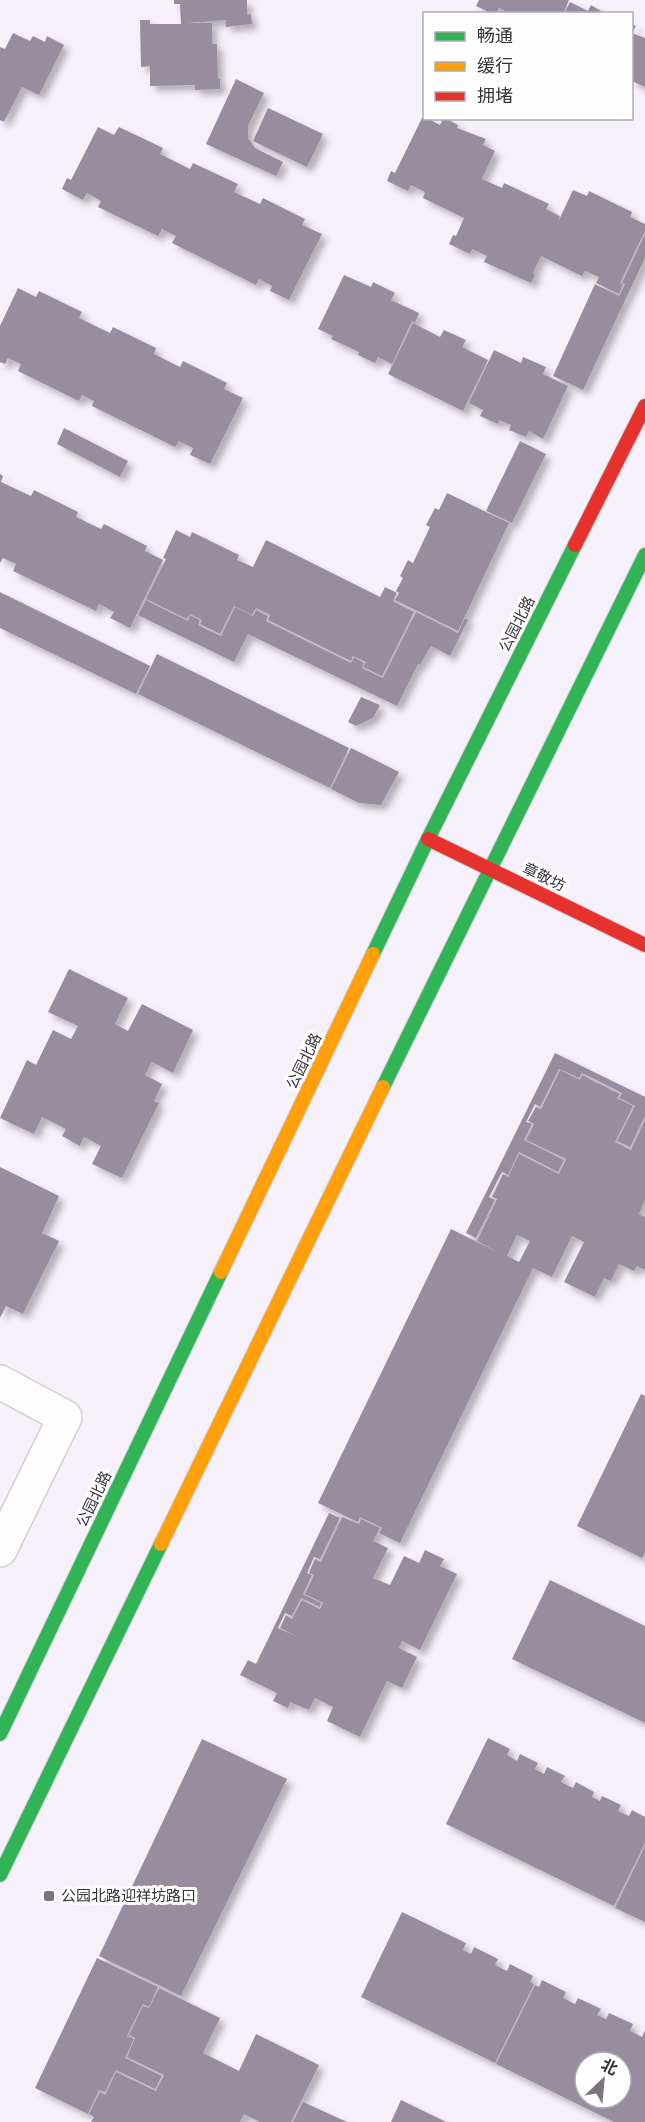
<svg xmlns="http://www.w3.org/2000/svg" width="645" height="2122" viewBox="0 0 645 2122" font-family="'Source Sans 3','Noto Sans SC',sans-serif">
  <defs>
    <filter id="shadow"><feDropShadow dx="5.5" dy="5.5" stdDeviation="3" flood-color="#0004"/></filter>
  </defs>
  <rect width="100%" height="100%" fill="#f6f0fa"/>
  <g fill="#978d9e" fill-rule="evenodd" filter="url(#shadow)">
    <path d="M 174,0 L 247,0 L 247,15 L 251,14 L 252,24 L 226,27 L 226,20 L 187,23 L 212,23 L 212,44 L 217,44 L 218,79 L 220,79 L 220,89 L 195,90 L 195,85 L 150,86 L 150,66 L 141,67 L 140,20 L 150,20 L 150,24 L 181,24 L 180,4 L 174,4 Z"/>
    <path d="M 479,0 L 569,0 L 563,14 L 510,14 L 499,8 L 496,14 L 493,14 L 476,6 Z"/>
    <path d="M 570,2 L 588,11 L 591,5 L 606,14 L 564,14 Z"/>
    <path d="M 632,24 L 636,26 L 632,33 L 645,38 L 645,87 L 632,81 Z"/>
    <path d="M 13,33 L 30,41 L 33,36 L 45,42 L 47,36 L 64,45 L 39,95 L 22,87 L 4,122 L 0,120 L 0,47 L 5,49 Z"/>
    <path d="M 236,79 L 264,93 L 248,126 L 248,138 L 255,148 L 283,162 L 276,176 L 206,144 Z"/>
    <path d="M 268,108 L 323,134 L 307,167 L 253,141 Z"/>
    <path d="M 423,116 L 440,125 L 443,118 L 445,118 L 458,125 L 457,128 L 486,139 L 483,145 L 495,151 L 482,179 L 502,188 L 504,183 L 549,204 L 546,209 L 560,216 L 558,222 L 573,190 L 587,196 L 589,191 L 632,212 L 630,217 L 645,224 L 645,231 L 620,283 L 623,284 L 619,294 L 596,283 L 599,277 L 585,271 L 582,276 L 541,256 L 533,273 L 535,275 L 531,283 L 484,262 L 487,256 L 472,249 L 470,254 L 449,244 L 453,235 L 456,236 L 464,218 L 423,198 L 425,192 L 411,185 L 408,191 L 387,181 L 391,171 L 395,173 Z"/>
    <path d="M 98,127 L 114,135 L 119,127 L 163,148 L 160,154 L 190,169 L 193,163 L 238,184 L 234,192 L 260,204 L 263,198 L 305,219 L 302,225 L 322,234 L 289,300 L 270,291 L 272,286 L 259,279 L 256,285 L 172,243 L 176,236 L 162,229 L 158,236 L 98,207 L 101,201 L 87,193 L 83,200 L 62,189 L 67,178 L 71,180 Z"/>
    <path d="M 645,234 L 645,258 L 583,390 L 553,376 L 595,284 L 619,296 L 625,284 L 622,283 Z"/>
    <path d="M 344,275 L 371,287 L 373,282 L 395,293 L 391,300 L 419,313 L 415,323 L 412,321 L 392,364 L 378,357 L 375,363 L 358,355 L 359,352 L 331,339 L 333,336 L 318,329 Z"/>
    <path d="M 18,288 L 36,297 L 39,291 L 82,312 L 79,318 L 110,333 L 113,327 L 156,348 L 154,354 L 180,367 L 183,361 L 227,383 L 224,389 L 243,398 L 210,464 L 190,455 L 193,448 L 179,441 L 175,447 L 92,406 L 94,401 L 82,395 L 79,401 L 18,371 L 21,364 L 8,358 L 5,364 L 0,362 L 0,326 Z"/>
    <path d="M 413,323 L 440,337 L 444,330 L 466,340 L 462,347 L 488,360 L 463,411 L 388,374 Z"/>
    <path d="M 494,350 L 521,363 L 523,357 L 546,367 L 543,374 L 568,386 L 543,439 L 529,431 L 526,437 L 509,430 L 511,425 L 499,420 L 498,424 L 480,416 L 483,410 L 469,403 Z"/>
    <path d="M 64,428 L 128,461 L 120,477 L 57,444 Z"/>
    <path d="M 520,441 L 546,454 L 512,523 L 486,511 Z"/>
    <path d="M 0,474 L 3,476 L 1,482 L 31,496 L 34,490 L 78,512 L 76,517 L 101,529 L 104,524 L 147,546 L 145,551 L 163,560 L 130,628 L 110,618 L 114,612 L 99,604 L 96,611 L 13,571 L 16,564 L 3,558 L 0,563 Z"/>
    <path d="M 447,493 L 509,523 L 458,631 L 395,600 L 399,593 L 396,591 L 403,578 L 400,576 L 408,560 L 413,563 L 430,527 L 426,525 L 435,508 L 439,510 Z"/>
    <path d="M 176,530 L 190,537 L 192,532 L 239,555 L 237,560 L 253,567 L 266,540 L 380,597 L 385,587 L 397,593 L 393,601 L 414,612 L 382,676 L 363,667 L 366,662 L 353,656 L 351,661 L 268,620 L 270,615 L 256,608 L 252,615 L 234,606 L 220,634 L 200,624 L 202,620 L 190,614 L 187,619 L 146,599 L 166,559 L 163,558 Z"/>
    <path d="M 0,592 L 150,666 L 136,694 L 0,628 Z"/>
    <path d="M 146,600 L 188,621 L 190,615 L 200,620 L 198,625 L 221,636 L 235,607 L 253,616 L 256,610 L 268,616 L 266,621 L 351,663 L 354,657 L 364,663 L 362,668 L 383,678 L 416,612 L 458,633 L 465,618 L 468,620 L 450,656 L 431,646 L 420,665 L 418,664 L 397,706 L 248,634 L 234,662 L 138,615 Z"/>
    <path d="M 157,654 L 349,748 L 330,788 L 138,694 Z"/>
    <path d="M 361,697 L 380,705 L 373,718 L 356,726 L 348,722 Z"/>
    <path d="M 351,748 L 399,772 L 381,805 L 359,803 L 331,789 Z"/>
    <path d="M 69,969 L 128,998 L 115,1024 L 128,1031 L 142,1004 L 193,1030 L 173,1073 L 152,1062 L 145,1075 L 162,1084 L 154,1101 L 159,1103 L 122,1178 L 92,1164 L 101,1146 L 84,1137 L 80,1146 L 62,1136 L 66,1129 L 42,1117 L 34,1134 L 0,1118 L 27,1060 L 36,1065 L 53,1030 L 71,1039 L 78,1026 L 48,1012 Z"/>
    <path d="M 555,1053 L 645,1097 L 645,1116 L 630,1147 L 617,1141 L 635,1106 L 619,1098 L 622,1093 L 582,1073 L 579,1078 L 559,1069 L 540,1107 L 535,1104 L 526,1122 L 532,1124 L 524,1140 L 564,1160 L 558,1172 L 519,1152 L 508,1175 L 502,1172 L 489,1197 L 495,1200 L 476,1238 L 466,1233 Z"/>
    <path d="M 560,1070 L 580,1080 L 582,1075 L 620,1094 L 617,1098 L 633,1106 L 615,1142 L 631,1150 L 645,1120 L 645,1200 L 639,1214 L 645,1217 L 645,1270 L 637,1266 L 634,1271 L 619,1264 L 611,1281 L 604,1278 L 595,1297 L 564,1282 L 584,1242 L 572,1236 L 552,1277 L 533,1268 L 400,1543 L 379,1533 L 382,1528 L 360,1517 L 358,1522 L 318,1503 L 451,1229 L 499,1253 L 477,1241 L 497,1199 L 492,1197 L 503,1174 L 508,1177 L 519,1154 L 559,1174 L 566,1159 L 526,1140 L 534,1124 L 528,1121 L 536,1107 L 541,1109 ZM 517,1235 L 530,1241 L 519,1262 L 507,1256 Z"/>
    <path d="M 0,1167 L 59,1196 L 42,1233 L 59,1241 L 23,1314 L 6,1306 L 0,1318 Z"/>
    <path d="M 641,1394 L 645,1396 L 645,1552 L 642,1558 L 577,1526 Z"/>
    <path d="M 329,1513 L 340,1518 L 320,1559 L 314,1557 L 307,1573 L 312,1575 L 303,1594 L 321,1603 L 320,1607 L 301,1598 L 292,1616 L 285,1613 L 278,1628 L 302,1639 L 280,1628 L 286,1615 L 292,1619 L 302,1600 L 320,1609 L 323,1603 L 305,1594 L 314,1575 L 309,1573 L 315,1559 L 321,1562 L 342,1517 L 359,1524 L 361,1519 L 380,1528 L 373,1541 L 388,1548 L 373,1578 L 390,1585 L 404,1556 L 419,1563 L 425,1550 L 444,1559 L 440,1566 L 457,1574 L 420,1650 L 402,1641 L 399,1648 L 417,1657 L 402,1688 L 387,1681 L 360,1737 L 327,1721 L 333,1707 L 315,1698 L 309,1710 L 290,1702 L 288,1708 L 273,1701 L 277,1693 L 240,1675 L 248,1660 L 256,1664 Z"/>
    <path d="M 550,1580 L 645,1626 L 645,1723 L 512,1659 Z"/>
    <path d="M 488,1738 L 510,1749 L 507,1755 L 517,1761 L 520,1754 L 538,1763 L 535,1769 L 544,1774 L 547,1767 L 565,1776 L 561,1782 L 573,1788 L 576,1782 L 594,1792 L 592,1797 L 600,1801 L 602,1796 L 621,1805 L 618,1811 L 629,1816 L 632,1810 L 645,1817 L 645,1843 L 614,1906 L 446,1824 Z"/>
    <path d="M 202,1739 L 287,1779 L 181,1996 L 99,1956 Z"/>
    <path d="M 645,1846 L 645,1922 L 615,1908 Z"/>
    <path d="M 402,1912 L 466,1943 L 463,1950 L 471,1954 L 474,1947 L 498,1959 L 495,1965 L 507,1971 L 510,1964 L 533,1976 L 530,1982 L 534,1984 L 495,2063 L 361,1997 Z"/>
    <path d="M 97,1958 L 158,1987 L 149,2007 L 143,2004 L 127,2036 L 134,2039 L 125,2058 L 162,2076 L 155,2089 L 116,2070 L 105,2092 L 99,2090 L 88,2114 L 35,2088 Z"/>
    <path d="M 542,1980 L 566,1992 L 563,1998 L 575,2004 L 578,1998 L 601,2009 L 597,2015 L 606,2019 L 609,2013 L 633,2024 L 630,2031 L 642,2037 L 645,2030 L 645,2122 L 614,2122 L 496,2064 L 535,1985 L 539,1987 ZM 585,2062 L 621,2062 L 621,2098 L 585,2098 Z"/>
    <path d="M 159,1988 L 220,2018 L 203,2053 L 239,2071 L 256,2034 L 319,2065 L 291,2122 L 260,2122 L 244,2114 L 240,2122 L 91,2122 L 94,2117 L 89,2114 L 100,2092 L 105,2095 L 116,2072 L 156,2091 L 164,2075 L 127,2057 L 135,2038 L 129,2035 L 143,2006 L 149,2008 Z"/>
    <path d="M 401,2100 L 446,2122 L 391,2122 Z"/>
    <path d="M 303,2102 L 347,2122 L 293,2122 Z"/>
  </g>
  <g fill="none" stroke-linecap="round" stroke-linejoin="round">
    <g stroke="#d2cdd6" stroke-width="36">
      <path id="street" d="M 0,1382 L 65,1417 L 0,1550"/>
    </g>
    <g stroke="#d2cdd6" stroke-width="16">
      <g id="fast">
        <path d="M 373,954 L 428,839 L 575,545"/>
        <path d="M 383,1087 L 645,555"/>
        <path d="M 0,1734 L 221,1272"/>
        <path d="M 0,1875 L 161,1544"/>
      </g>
    </g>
    <g stroke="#d2cdd6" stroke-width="16">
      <g id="slow">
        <path d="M 221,1272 L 373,954"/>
        <path d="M 161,1544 L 383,1087"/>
      </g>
    </g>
    <g stroke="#d2cdd6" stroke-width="16">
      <g id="jam">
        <path d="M 575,545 L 645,406"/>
        <path d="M 428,839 L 645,945"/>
      </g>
    </g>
    <use href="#street" stroke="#fefdfe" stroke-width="33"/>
    <use href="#fast" stroke="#30b455" stroke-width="14"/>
    <use href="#slow" stroke="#ff9f0a" stroke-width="14"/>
    <use href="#jam" stroke="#e5322d" stroke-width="14"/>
  </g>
  <rect fill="#7a747e" stroke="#fefefe" stroke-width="2" x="43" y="1890" width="12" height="12" rx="3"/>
  <g text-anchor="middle" stroke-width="6" stroke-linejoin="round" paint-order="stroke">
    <g font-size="15" fill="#38323b" stroke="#fefefe">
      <text transform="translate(517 624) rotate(-63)" y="5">公园北路</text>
      <text transform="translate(544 877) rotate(26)" y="5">章敬坊</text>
      <text transform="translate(304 1061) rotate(-64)" y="5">公园北路</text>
      <text transform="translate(94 1499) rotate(-64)" y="5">公园北路</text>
    </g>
    <g font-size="15" fill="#38323b" stroke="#fefefe" text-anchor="start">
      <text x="61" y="1901">公园北路迎祥坊路口</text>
    </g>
  </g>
  <rect x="423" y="12" width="210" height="108" fill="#fefefe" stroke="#afacb0" stroke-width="1.5"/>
  <rect x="435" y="32" width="30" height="9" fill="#30b455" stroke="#afacb0" stroke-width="1.5"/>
  <text x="477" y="42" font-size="18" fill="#38323b">畅通</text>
  <rect x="435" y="62" width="30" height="9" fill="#ff9f0a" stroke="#afacb0" stroke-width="1.5"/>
  <text x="477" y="72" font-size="18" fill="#38323b">缓行</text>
  <rect x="435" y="92" width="30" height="9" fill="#e5322d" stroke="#afacb0" stroke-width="1.5"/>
  <text x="477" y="102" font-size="18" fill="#38323b">拥堵</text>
  <g transform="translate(603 2080) rotate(26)"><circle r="28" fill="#fefefe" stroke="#afacb0" stroke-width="1.5"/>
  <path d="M0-4.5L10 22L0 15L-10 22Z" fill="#7a747e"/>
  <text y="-9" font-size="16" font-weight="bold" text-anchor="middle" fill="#38323b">北</text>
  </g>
</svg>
